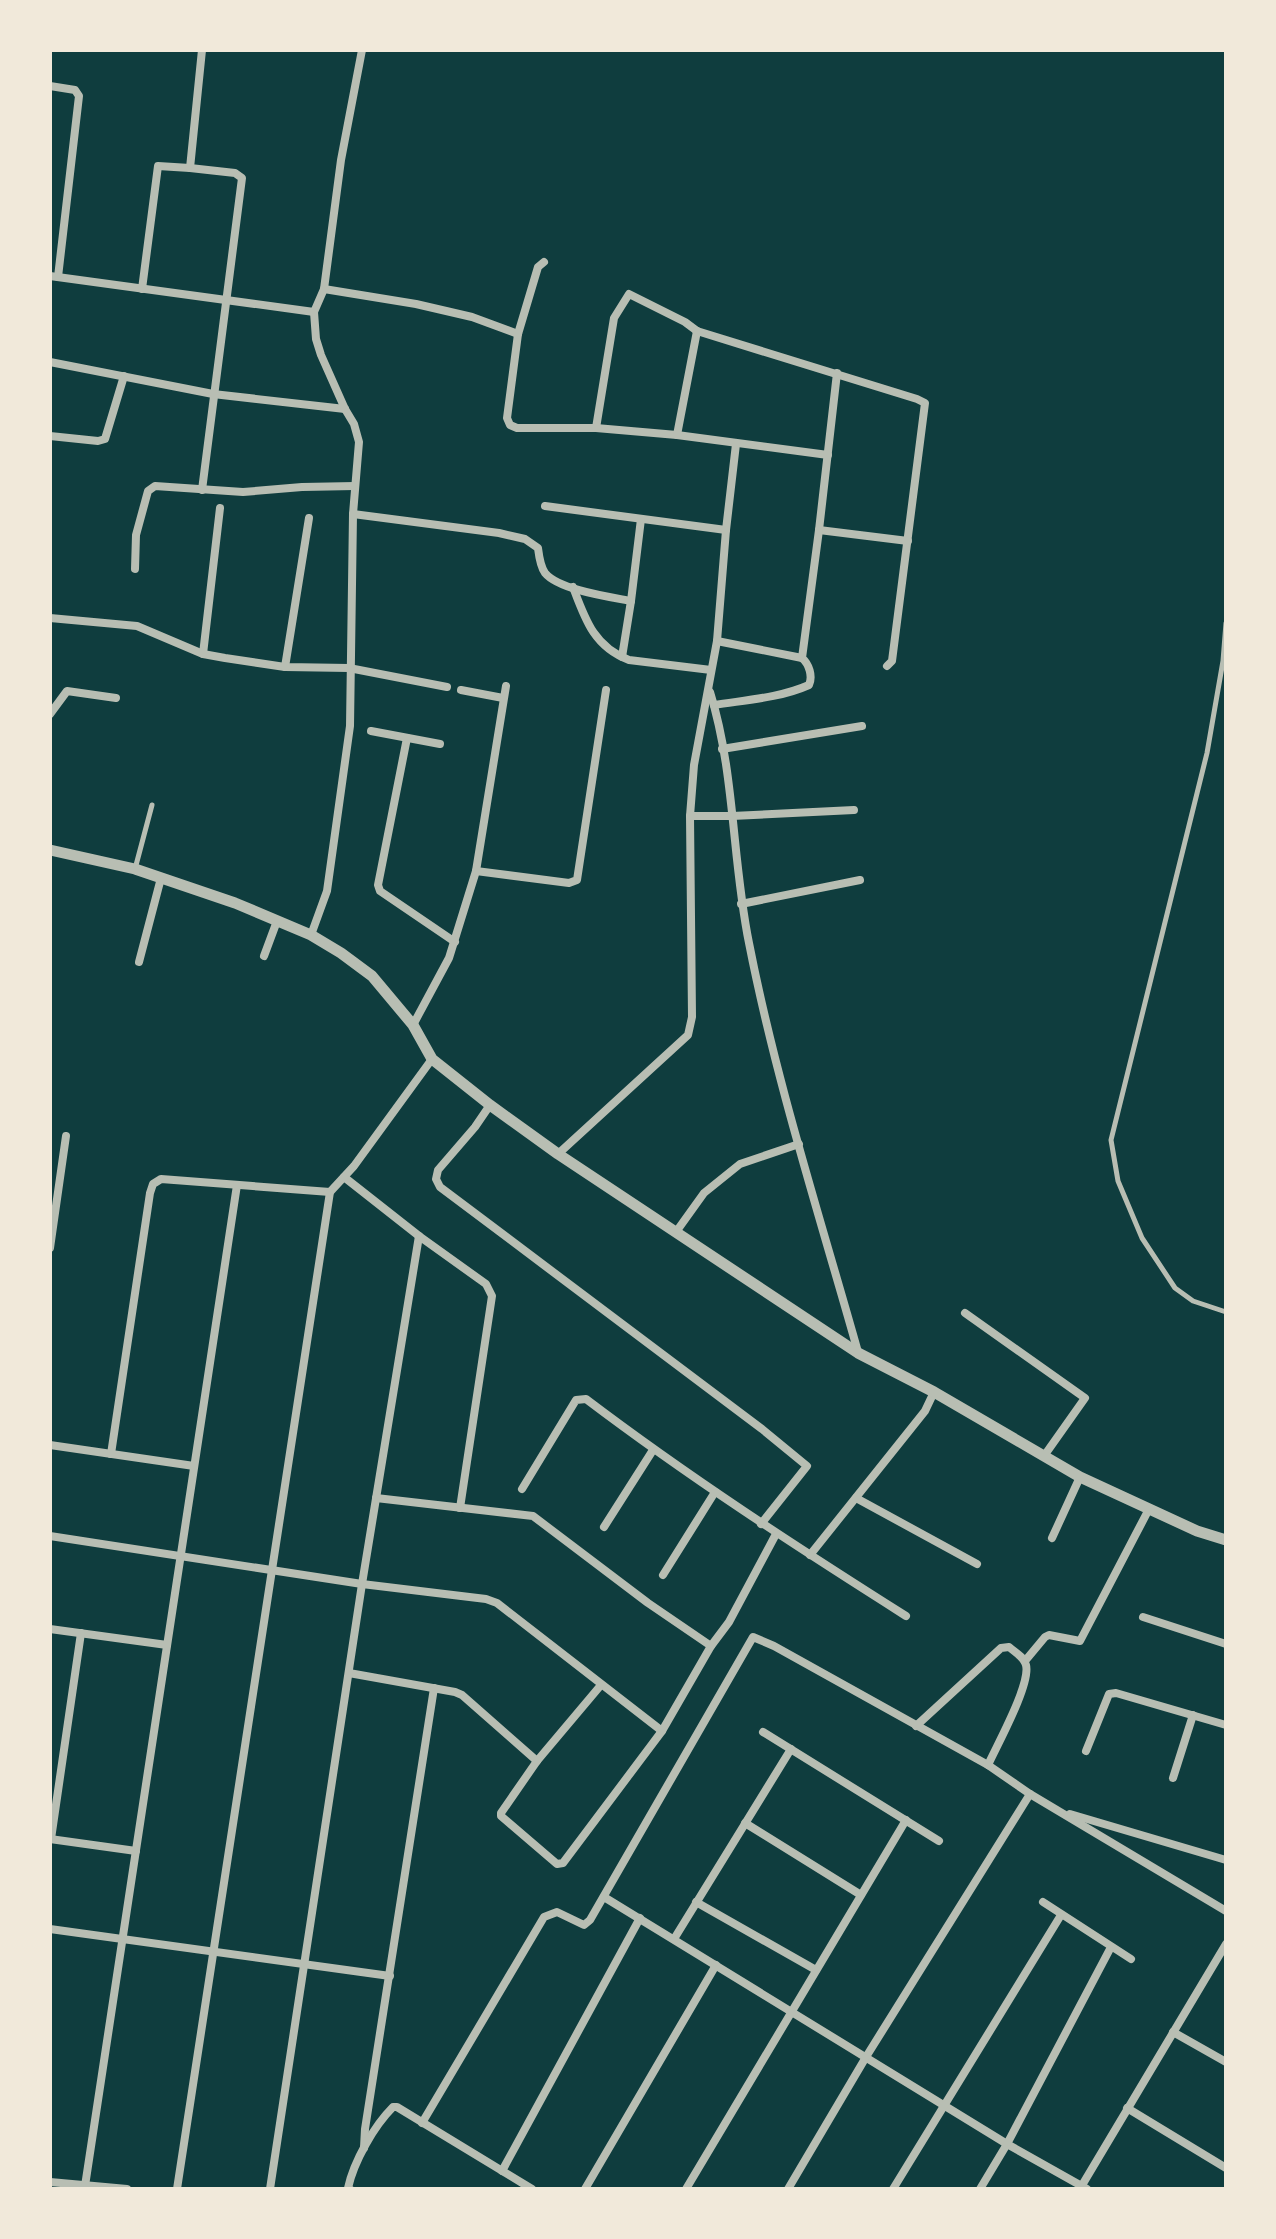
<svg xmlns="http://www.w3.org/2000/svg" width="1276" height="2239" viewBox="0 0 1276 2239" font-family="'DM Sans',sans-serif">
  <rect width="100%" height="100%" fill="#0f3d3e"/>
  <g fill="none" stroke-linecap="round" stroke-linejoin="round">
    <g stroke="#b8beb3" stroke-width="5">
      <path d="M 1226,623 L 1223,661 L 1207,753 L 1111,1140 L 1118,1181 L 1142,1238 L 1175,1288 L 1193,1301 L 1226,1312"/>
      <path d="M 135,869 L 152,805"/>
    </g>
    <g stroke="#b8beb3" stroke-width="8">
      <path d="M 50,86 L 75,90 L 79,96 L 58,277"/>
      <path d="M 544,262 L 538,267 L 518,334 L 507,418 L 510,425 L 517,428 L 596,428 L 677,435 L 828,455"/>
      <path d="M 50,276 L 314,312"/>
      <path d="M 142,289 L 158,166 L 190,168"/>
      <path d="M 324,289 L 416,304 L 472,317 L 518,334"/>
      <path d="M 50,362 L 213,394 L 345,409"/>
      <path d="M 596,428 L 614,318 L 629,294 L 685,322 L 697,331 L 917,399 L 925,403 L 892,661 L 887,666"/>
      <path d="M 677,435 L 697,331"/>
      <path d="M 50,436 L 98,441 L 105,439 L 124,376"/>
      <path d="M 202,490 L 242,178 L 235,173 L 190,168 L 202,50"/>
      <path d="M 545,506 L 726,530"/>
      <path d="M 353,514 L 499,533 L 525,539 L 538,548 C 539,556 540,566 545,573 C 559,590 610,597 631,601"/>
      <path d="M 819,530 L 908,541"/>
      <path d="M 135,569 L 136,535 L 148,491 L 155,486 L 243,492 L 302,487 L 355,486"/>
      <path d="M 573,587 C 585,619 594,647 629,660 L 711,670"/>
      <path d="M 50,618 L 137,626 L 203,654 L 225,658 L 285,667 L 349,668 L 447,687"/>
      <path d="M 717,641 L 802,658"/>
      <path d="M 203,654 L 220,508"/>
      <path d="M 622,657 L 631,601 L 641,519"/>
      <path d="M 285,667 L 309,518"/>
      <path d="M 461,690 L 503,698"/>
      <path d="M 710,692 C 735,772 732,860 749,943 C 776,1081 820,1217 858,1352"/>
      <path d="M 714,705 C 745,700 780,698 809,685 C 813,676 809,664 802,658 L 819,530 L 837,373"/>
      <path d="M 50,714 L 67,691 L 116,698"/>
      <path d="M 371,731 L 440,744"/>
      <path d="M 407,738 L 378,885 L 380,891 L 455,942"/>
      <path d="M 722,749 L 862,726"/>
      <path d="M 690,816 L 732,816 L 854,810"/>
      <path d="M 476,871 L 569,883 L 577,880 L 606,690"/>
      <path d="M 741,904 L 860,880"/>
      <path d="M 311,935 L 327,891 L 350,726 L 353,514 L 359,442 L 354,424 L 345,409 L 321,355 L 316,339 L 314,312 L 324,289 L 341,160 L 362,50"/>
      <path d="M 264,956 L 277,921"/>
      <path d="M 139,962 L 161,878"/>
      <path d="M 413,1025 L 449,958 L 476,871 L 506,686"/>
      <path d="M 490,1105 L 475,1127 L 438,1170 L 436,1179 L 440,1187 L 762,1429 L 807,1466 L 761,1524"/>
      <path d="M 558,1154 L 688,1035 L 692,1017 L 690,816 L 694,765 L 717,641 L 726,530 L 736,444"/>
      <path d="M 344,1177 L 419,1236 L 486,1284 L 492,1296 L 460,1508"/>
      <path d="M 676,1232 L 704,1193 L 740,1164 L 799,1144"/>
      <path d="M 50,1248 L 66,1136"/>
      <path d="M 965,1313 L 1085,1398 L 1044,1456"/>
      <path d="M 50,1445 L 194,1466"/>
      <path d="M 111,1454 L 150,1193 L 153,1184 L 161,1179 L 330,1192"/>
      <path d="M 522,1489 L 576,1400 L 586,1399 C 689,1477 797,1547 906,1616"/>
      <path d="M 376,1498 L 533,1516 L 648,1603 L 711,1646"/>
      <path d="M 856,1498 L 977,1564"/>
      <path d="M 604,1527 L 653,1450"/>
      <path d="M 50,1536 L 362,1584 L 486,1599 L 497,1603 L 662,1731"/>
      <path d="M 1052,1538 L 1080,1477"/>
      <path d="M 810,1555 L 925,1411 L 934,1392"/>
      <path d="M 663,1575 L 715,1492"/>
      <path d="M 1143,1617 L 1226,1644"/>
      <path d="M 50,1629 L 167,1645"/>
      <path d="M 1025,1661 L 1045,1637 L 1049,1635 L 1080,1641 L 1149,1509"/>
      <path d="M 349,1673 L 455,1692 L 462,1695 L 537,1761"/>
      <path d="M 601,1685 L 537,1761 L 501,1813 L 501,1816 L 557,1864 L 563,1863 L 662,1731 L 711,1646 L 729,1622 L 776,1534"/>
      <path d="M 916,1726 L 1001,1648 L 1009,1647 C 1016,1653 1024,1657 1026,1665 C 1031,1684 997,1745 988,1765"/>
      <path d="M 763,1732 L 939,1841"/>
      <path d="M 1086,1751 L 1109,1694 L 1116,1693 L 1226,1725"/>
      <path d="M 1173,1778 L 1193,1715"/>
      <path d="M 1070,1814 L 1226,1860"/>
      <path d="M 745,1823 L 861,1895"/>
      <path d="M 50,1839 L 136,1851"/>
      <path d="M 51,1839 L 81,1633"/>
      <path d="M 604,1897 L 1007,2144 L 1087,2189"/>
      <path d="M 696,1902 L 816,1970"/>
      <path d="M 1043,1902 L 1131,1959"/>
      <path d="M 50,1929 L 390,1976"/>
      <path d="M 674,1939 L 791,1749"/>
      <path d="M 1173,2032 L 1226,2062"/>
      <path d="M 1127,2108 L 1226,2168"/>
      <path d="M 422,2123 L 544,1917 L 557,1912 L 584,1925 L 590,1920 L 753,1637 L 774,1646 L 988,1765 L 1030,1794 L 1226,1911"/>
      <path d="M 364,2148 L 365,2129 L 434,1688"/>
      <path d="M 502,2171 L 640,1918"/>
      <path d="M 50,2182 L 127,2189"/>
      <path d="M 85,2186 L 237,1185"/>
      <path d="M 1081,2187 L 1226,1944"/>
      <path d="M 177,2189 L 330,1192 L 354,1166 L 432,1059"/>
      <path d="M 270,2189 L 362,1584 L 419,1236"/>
      <path d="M 350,2189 L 348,2188 C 354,2161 374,2126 393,2107 L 397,2107 L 532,2189"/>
      <path d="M 585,2189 L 716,1965"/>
      <path d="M 686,2189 L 906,1820"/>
      <path d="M 788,2189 L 866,2057 L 1030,1794"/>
      <path d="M 893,2189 L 1061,1915"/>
      <path d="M 980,2189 L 1007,2144 L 1111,1947"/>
    </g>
    <path stroke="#b8beb3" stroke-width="11" d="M 50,850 L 135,869 L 235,903 L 311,935 L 341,953 L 372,976 L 413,1025 L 432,1059 L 490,1105 L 558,1154 L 858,1353 L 934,1392 L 1080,1477 L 1197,1531 L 1226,1540"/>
  </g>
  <rect width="1276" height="2239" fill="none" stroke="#f1e9da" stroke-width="104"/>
</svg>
